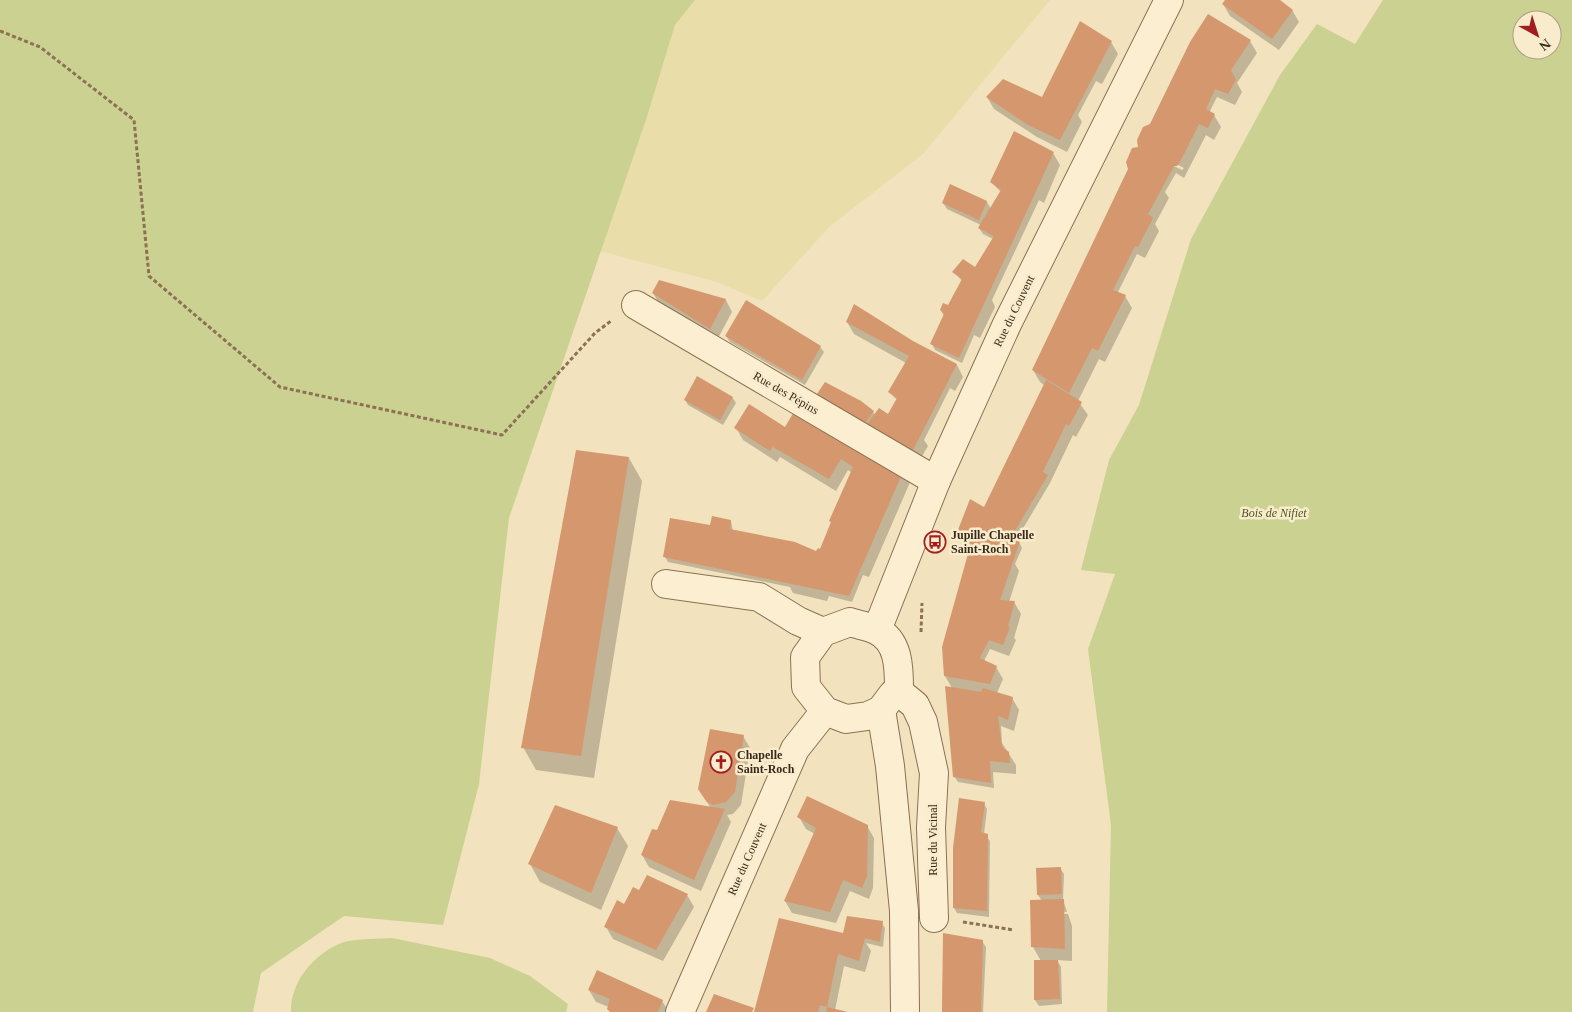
<svg xmlns="http://www.w3.org/2000/svg" width="1572" height="1012" viewBox="0 0 1572 1012" font-family="Georgia,serif">
  <rect width="100%" height="100%" fill="#f2e2bd"/>
  <path fill="#e9dea9" d="M 695,0 L 1050,0 L 923,154 L 829,227 L 762,301 L 717,282 L 600,251 L 646,120 L 675,25 Z"/>
  <g fill="#cbd190" fill-rule="evenodd">
    <path d="M 0,0 L 695,0 L 675,25 L 646,120 L 509,518 L 479,784 L 443,925 L 344,916 L 261,973 L 253,1012 L 0,1012 Z"/>
    <path d="M 1383,0 L 1572,0 L 1572,1012 L 1107,1012 L 1111,825 L 1088,649 L 1115,574 L 1081,570 L 1109,460 L 1139,405 L 1191,239 L 1280,75 L 1317,24 L 1355,44 ZM 1522,20 L 1552,20 L 1552,50 L 1522,50 Z"/>
    <path d="M 392,938 L 490,958 L 530,976 L 568,1004 L 566,1012 L 291,1012 C 290,983 313,955 339,944 C 351,938 378,939 392,938 Z"/>
  </g>
  <g fill="#0003" fill-rule="evenodd">
    <path d="M 1226,0 L 1278,0 L 1292,10 L 1299,22 L 1279,50 L 1230,16 L 1223,4 Z"/>
    <path d="M 1250,41 L 1257,53 L 1237,83 L 1242,92 L 1235,105 L 1217,97 L 1209,113 L 1214,115 L 1221,127 L 1214,140 L 1206,135 L 1184,178 L 1176,173 L 1165,192 L 1169,198 L 1155,224 L 1159,231 L 1145,258 L 1137,254 L 1118,292 L 1125,296 L 1132,308 L 1105,362 L 1099,359 L 1078,401 L 1088,415 L 1076,437 L 1073,435 L 1050,483 L 1015,542 L 1019,542 L 1022,548 L 1015,564 L 1019,571 L 1009,602 L 1014,602 L 1021,614 L 1014,638 L 1016,640 L 1009,656 L 990,649 L 984,661 L 996,667 L 1003,679 L 997,693 L 1012,698 L 1019,710 L 1014,731 L 1001,726 L 1002,743 L 1016,765 L 1016,774 L 993,772 L 994,788 L 958,782 L 954,776 L 952,688 L 945,676 L 972,545 L 960,541 L 957,535 L 984,509 L 1044,385 L 1040,382 L 1033,370 L 1151,125 ZM 1144,148 L 1184,168 L 1182,170 L 1144,151 Z"/>
    <path d="M 1111,42 L 1118,54 L 1102,84 L 1096,81 L 1078,115 L 1082,122 L 1067,152 L 1037,137 L 994,109 L 987,97 L 1042,98 Z"/>
    <path d="M 1014,133 L 1053,153 L 1060,165 L 1044,203 L 1039,200 L 992,300 L 995,307 L 980,338 L 974,335 L 962,363 L 935,350 L 932,344 L 944,316 L 941,310 L 949,307 L 962,281 L 954,272 L 975,269 L 993,239 L 983,234 L 979,228 L 981,225 L 947,209 L 943,203 L 987,202 L 991,209 L 1001,192 L 991,182 Z"/>
    <path d="M 660,282 L 726,300 L 732,312 L 717,340 L 660,305 L 653,293 Z"/>
    <path d="M 847,322 L 912,342 L 957,365 L 963,377 L 955,391 L 950,388 L 924,440 L 928,446 L 917,465 L 820,403 L 873,412 L 875,415 L 889,415 L 897,400 L 889,392 L 906,363 L 854,334 Z"/>
    <path d="M 726,336 L 820,347 L 824,352 L 805,385 L 730,342 Z"/>
    <path d="M 732,397 L 736,403 L 723,425 L 688,405 L 685,400 Z"/>
    <path d="M 736,428 L 786,428 L 911,480 L 869,577 L 863,575 L 852,602 L 829,596 L 827,601 L 793,593 L 790,587 L 668,562 L 665,557 L 711,527 L 731,521 L 733,531 L 817,553 L 821,550 L 832,524 L 830,521 L 852,473 L 848,470 L 836,491 L 780,457 L 777,462 L 743,440 Z"/>
    <path d="M 629,458 L 642,481 L 594,778 L 536,770 L 523,747 Z"/>
    <path d="M 743,736 L 750,748 L 741,805 L 733,814 L 727,815 L 731,822 L 701,891 L 649,867 L 642,855 L 658,831 L 711,808 L 706,801 Z"/>
    <path d="M 984,804 L 987,809 L 984,834 L 990,841 L 989,917 L 957,913 L 954,908 Z"/>
    <path d="M 799,817 L 867,826 L 874,838 L 873,888 L 869,899 L 850,891 L 836,923 L 792,913 L 785,901 L 815,834 L 806,829 Z"/>
    <path d="M 617,828 L 628,846 L 601,910 L 540,882 L 530,864 Z"/>
    <path d="M 1060,868 L 1064,874 L 1063,900 L 1067,912 L 1033,909 L 1033,912 L 1068,914 L 1072,926 L 1072,961 L 1057,960 L 1061,967 L 1062,1004 L 1039,1006 L 1035,1000 L 1035,961 L 1041,961 L 1033,947 L 1032,901 L 1042,901 L 1038,895 L 1037,869 Z"/>
    <path d="M 640,891 L 687,895 L 694,907 L 663,961 L 613,939 L 606,927 Z"/>
    <path d="M 882,923 L 885,928 L 883,947 L 866,943 L 871,951 L 865,972 L 844,966 L 835,1010 L 846,1012 L 756,1012 L 844,935 Z"/>
    <path d="M 944,934 L 982,941 L 986,947 L 983,1012 L 942,1012 Z"/>
    <path d="M 589,990 L 662,1001 L 669,1012 L 610,1012 L 609,1007 L 596,1002 Z"/>
  </g>
  <g fill="#d5976e">
    <path d="M 1225,0 L 1280,0 L 1293,10 L 1272,39 L 1222,4 Z"/>
    <path d="M 1208,14 L 1251,40 L 1231,70 L 1236,80 L 1228,94 L 1215,89 L 1206,109 L 1215,114 L 1208,128 L 1199,124 L 1180,162 L 1177,166 L 1174,166 L 1148,214 L 1153,218 L 1138,247 L 1135,246 L 1113,290 L 1126,295 L 1098,351 L 1092,348 L 1069,393 L 1032,370 L 1128,169 L 1126,162 L 1132,148 L 1138,147 L 1137,140 L 1143,127 L 1150,124 L 1190,42 Z"/>
    <path d="M 1080,21 L 1112,41 L 1060,140 L 1028,125 L 986,97 L 1003,79 L 1042,97 Z"/>
    <path d="M 1014,131 L 1054,152 L 959,358 L 930,344 L 944,314 L 940,310 L 943,303 L 948,305 L 962,279 L 952,272 L 963,259 L 975,267 L 994,236 L 978,228 L 1001,190 L 990,182 Z"/>
    <path d="M 950,184 L 987,201 L 979,220 L 942,203 Z"/>
    <path d="M 659,280 L 726,299 L 710,329 L 652,293 Z"/>
    <path d="M 746,300 L 821,346 L 802,380 L 725,336 Z"/>
    <path d="M 854,304 L 913,341 L 957,364 L 911,454 L 864,428 L 879,408 L 888,414 L 897,398 L 888,392 L 909,356 L 846,322 Z"/>
    <path d="M 697,376 L 733,397 L 720,420 L 684,400 Z"/>
    <path d="M 1046,380 L 1082,402 L 1069,426 L 1066,424 L 1043,472 L 1048,475 L 1010,539 L 1020,541 L 1000,600 L 1015,601 L 1008,626 L 1010,627 L 1003,645 L 989,640 L 980,658 L 997,666 L 990,684 L 944,676 L 942,647 L 971,543 L 956,535 L 970,499 L 984,507 Z"/>
    <path d="M 825,382 L 861,401 L 874,411 L 863,426 L 815,397 Z"/>
    <path d="M 749,404 L 785,427 L 798,405 L 905,467 L 849,596 L 663,557 L 670,518 L 710,525 L 712,516 L 731,520 L 730,529 L 795,542 L 816,551 L 818,548 L 820,549 L 831,522 L 829,521 L 853,467 L 841,459 L 829,479 L 773,447 L 779,436 L 770,451 L 734,428 Z"/>
    <path d="M 576,450 L 629,457 L 581,756 L 521,748 Z"/>
    <path d="M 945,686 L 981,692 L 983,688 L 1013,697 L 1008,720 L 998,716 L 1002,747 L 1009,752 L 1010,763 L 990,761 L 991,783 L 953,777 Z"/>
    <path d="M 710,729 L 744,735 L 735,792 L 726,802 L 713,805 L 706,801 L 698,789 Z"/>
    <path d="M 807,796 L 868,825 L 867,876 L 862,888 L 843,880 L 830,912 L 784,901 L 816,828 L 797,817 Z"/>
    <path d="M 959,798 L 985,802 L 981,832 L 988,834 L 987,911 L 953,908 L 953,848 Z"/>
    <path d="M 670,800 L 725,809 L 694,880 L 641,855 L 652,829 L 657,830 Z"/>
    <path d="M 555,805 L 618,827 L 591,893 L 528,864 Z"/>
    <path d="M 1061,867 L 1062,894 L 1037,895 L 1036,868 Z"/>
    <path d="M 647,875 L 688,894 L 656,950 L 604,927 L 617,900 L 624,904 L 633,887 L 639,890 Z"/>
    <path d="M 1064,899 L 1065,949 L 1031,947 L 1030,900 Z"/>
    <path d="M 847,916 L 883,921 L 880,942 L 865,938 L 859,961 L 838,954 L 827,1007 L 848,1012 L 826,1012 L 827,1007 L 820,1005 L 818,1012 L 754,1012 L 779,918 L 843,933 Z"/>
    <path d="M 943,933 L 983,940 L 981,1012 L 942,1012 Z"/>
    <path d="M 1034,960 L 1058,960 L 1060,999 L 1034,1000 Z"/>
    <path d="M 597,970 L 663,1000 L 658,1012 L 610,1012 L 607,1009 L 610,999 L 588,990 Z"/>
    <path d="M 714,994 L 754,1008 L 752,1012 L 706,1012 Z"/>
  </g>
  <g fill="none" stroke-linecap="round" stroke-linejoin="round">
    <g stroke="#8c7154" stroke-width="30">
      <g id="minor">
        <path d="M 636,305 L 936,481"/>
        <path d="M 666,584 L 759,597 L 798,621 L 823,632"/>
        <path d="M 850,622 C 858,625 868,626 876,630 C 900,641 899,670 899,692 L 893,694 L 881,710 L 868,716 L 846,719 L 825,711 L 806,687 L 805,657 L 823,632 Z"/>
        <path d="M 877,630 L 936,481 L 1007,324 L 1169,0"/>
        <path d="M 899,692 L 915,705 L 923,722 L 934,773 L 931,827 L 934,918"/>
        <path d="M 881,710 L 890,766 L 904,911 L 905,1012"/>
        <path d="M 680,1012 L 795,749 L 825,711"/>
      </g>
    </g>
    <g stroke="#8c7154" stroke-width="3" stroke-dasharray="4 2.5" stroke-linecap="butt">
      <path d="M 0,31 L 40,47 L 134,120 L 149,276 L 280,387 L 502,435 L 595,333 L 611,321"/>
      <path d="M 921,632 L 922,603"/>
      <path d="M 963,922 L 1014,930"/>
    </g>
    <use href="#minor" stroke="#fcefd1" stroke-width="28"/>
  </g>
  <defs>
    <g id="bus-ring" transform="scale(1.125)"><circle r="9.5" fill="#f9eccd" stroke="#a21d20" stroke-width="1.5"/><path d="M-5-6H5V4H4V6H2V4H-2V6H-4V4H-5ZM-3.5-4V0h7V-4ZM-3.5 1.2v1.5H-2V1.2ZM2 1.2v1.5H3.5V1.2Z" fill="#a21d20"/></g>
    <g id="church-ring" transform="scale(1.125)"><circle r="9.5" fill="#f9eccd" stroke="#a21d20" stroke-width="1.5"/><path d="M-1.2-6h2.4v3.5h3.3v2.4h-3.3V6h-2.4V-.1h-3.3v-2.4h3.3Z" fill="#a21d20"/></g>
  </defs>
  <g fill-rule="evenodd">
    <use href="#bus-ring" x="935" y="542"/>
    <use href="#church-ring" x="721" y="762"/>
  </g>
  <g text-anchor="middle" stroke-width="5" stroke-linejoin="round" paint-order="stroke">
    <g font-size="12" fill="#3a291a" stroke="#f9eccd">
      <text transform="translate(1014 311) rotate(-64)" y="4">Rue du Couvent</text>
      <text transform="translate(786 393) rotate(30)" y="4">Rue des Pépins</text>
      <text transform="translate(933 840) rotate(-90)" y="4">Rue du Vicinal</text>
      <text transform="translate(747 859) rotate(-66)" y="4">Rue du Couvent</text>
    </g>
    <g font-size="12" font-style="italic" fill="#4b581f" stroke="#f9eccd">
      <text x="1274" y="517">Bois de Nifiet</text>
    </g>
    <g font-size="12" font-weight="bold" fill="#3a291a" stroke="#f9eccd" text-anchor="start">
      <text x="951" y="539">Jupille Chapelle<tspan x="951" dy="14">Saint-Roch</tspan></text>
      <text x="737" y="759">Chapelle<tspan x="737" dy="14">Saint-Roch</tspan></text>
    </g>
  </g>
  <g transform="translate(1537 35) rotate(141)"><circle r="24" fill="#f9eccd" stroke="#ad9e85"/>
  <path d="M0-4L9 19L0 12L-9 19Z" fill="#a21d20"/>
  <text y="-8" font-size="14" font-weight="bold" text-anchor="middle" fill="#3a291a">N</text>
  </g>
</svg>
